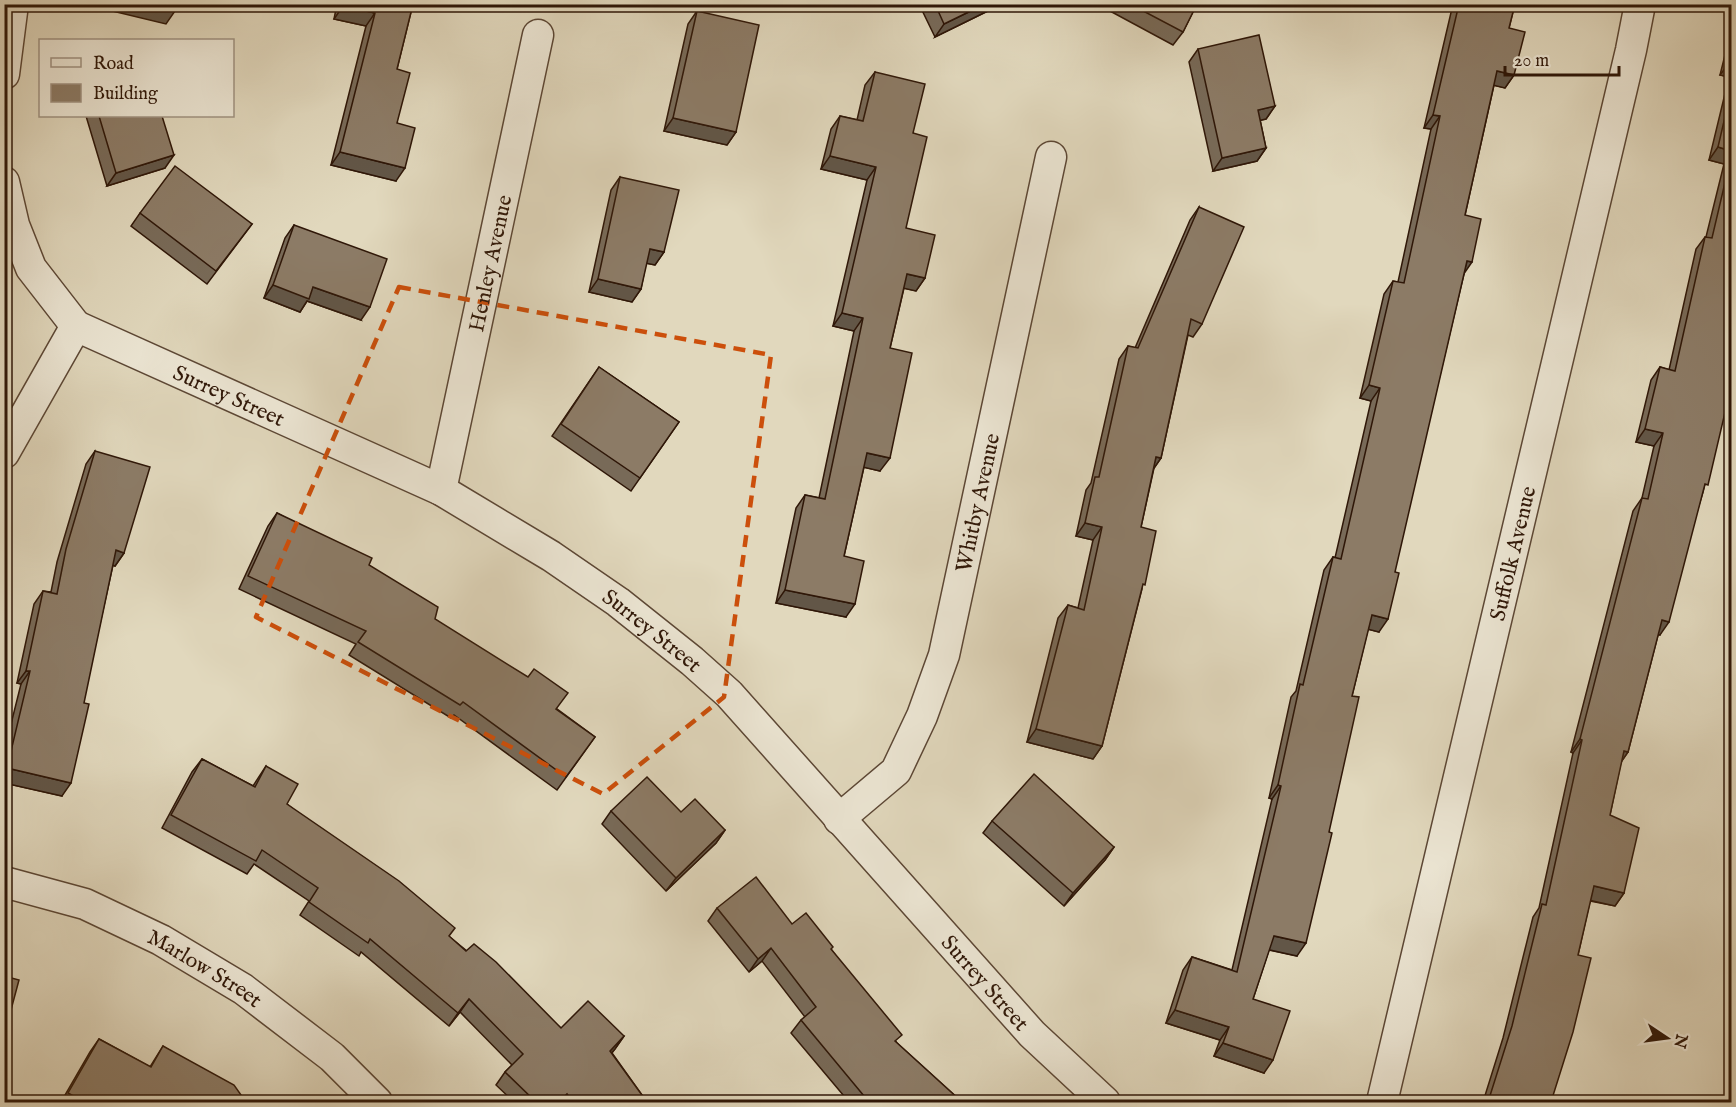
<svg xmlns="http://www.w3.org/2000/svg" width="1736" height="1107" viewBox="0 0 1736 1107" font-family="'IM FELL English',serif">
  <rect width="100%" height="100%" fill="#e1d8bd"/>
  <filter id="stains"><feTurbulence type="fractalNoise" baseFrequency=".00333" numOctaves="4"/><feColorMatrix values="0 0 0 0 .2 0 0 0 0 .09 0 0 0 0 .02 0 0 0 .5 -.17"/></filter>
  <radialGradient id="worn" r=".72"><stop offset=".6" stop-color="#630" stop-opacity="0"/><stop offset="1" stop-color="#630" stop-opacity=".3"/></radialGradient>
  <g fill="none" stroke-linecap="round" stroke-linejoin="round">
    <g stroke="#5c4735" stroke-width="33">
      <g id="street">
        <path d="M 4,74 L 13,4"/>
        <path d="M 4,182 L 14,225 L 31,268 L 76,326 L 4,453"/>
        <path id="s1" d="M 76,326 L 441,490 L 551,556 L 618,602 L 692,661 L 729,694 L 1032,1034 L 1105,1102"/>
        <path id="s2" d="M 441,490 L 538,35"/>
        <path id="s3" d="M 839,819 L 896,771 L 922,716 L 944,655 L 1051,157"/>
        <path id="s4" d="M 4,882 L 85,904 L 161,940 L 243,989 L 332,1057 L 377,1102"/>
        <path id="s5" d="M 1382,1102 L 1631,50 L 1640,4"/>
      </g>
    </g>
    <use href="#street" stroke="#ece6d4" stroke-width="30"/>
  </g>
  <g fill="#786a58" stroke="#2f1708" stroke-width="1.5">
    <path d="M 337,4 L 413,4 L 397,69 L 396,181 L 331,165 L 366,26 L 334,19 Z"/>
    <path d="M 919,4 L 1002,4 L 935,37 Z"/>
    <path d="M 1097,4 L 1197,4 L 1183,32 L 1173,45 Z"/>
    <path d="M 1453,4 L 1515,4 L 1509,28 L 1514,75 L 1505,88 L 1494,85 L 1465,215 L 1464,274 L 1379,632 L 1368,629 L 1352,696 L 1297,956 L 1269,950 L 1253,999 L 1264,1073 L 1214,1056 L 1220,1040 L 1166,1023 L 1183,970 L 1192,957 L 1232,970 L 1272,799 L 1269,798 L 1291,697 L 1296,691 L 1324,570 L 1333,557 L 1335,558 L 1371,401 L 1360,398 L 1384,294 L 1393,281 L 1398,282 L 1431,129 L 1424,128 Z"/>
    <path d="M 697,11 L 736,132 L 727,145 L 664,131 L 688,24 Z"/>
    <path d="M 1731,31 L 1731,374 L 1703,492 L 1660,635 L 1658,635 L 1628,752 L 1621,762 L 1610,815 L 1624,893 L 1615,906 L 1590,901 L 1578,955 L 1551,1102 L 1483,1102 L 1503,1038 L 1533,917 L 1539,908 L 1573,753 L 1571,752 L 1633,511 L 1642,498 L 1654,446 L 1636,442 L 1651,380 L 1660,367 L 1669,370 L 1696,249 L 1705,237 L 1706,237 L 1724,164 L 1709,160 L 1729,77 L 1720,75 Z"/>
    <path d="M 1198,49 L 1275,106 L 1266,119 L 1260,120 L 1266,148 L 1257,161 L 1213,171 L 1189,62 Z"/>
    <path d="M 875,72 L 913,133 L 906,228 L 925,278 L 916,291 L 904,288 L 890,348 L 880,471 L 864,467 L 844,556 L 846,617 L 776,603 L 796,508 L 805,495 L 819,498 L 854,331 L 833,326 L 867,180 L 821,169 L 831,129 L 840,116 L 857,120 L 865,85 Z"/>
    <path d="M 86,116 L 162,116 L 165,168 L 107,186 Z"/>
    <path d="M 620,177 L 664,252 L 655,265 L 646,263 L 641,289 L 632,302 L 589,292 L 611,190 Z"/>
    <path d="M 1199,207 L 1202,324 L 1193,337 L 1188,335 L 1161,458 L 1154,468 L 1141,527 L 1142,589 L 1102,746 L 1093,759 L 1027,742 L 1058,618 L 1068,605 L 1078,608 L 1093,540 L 1076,536 L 1086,490 L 1091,483 L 1119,359 L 1128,346 L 1135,348 L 1190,220 Z"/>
    <path d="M 140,213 L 252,224 L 207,284 L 131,226 Z"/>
    <path d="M 294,225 L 361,320 L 307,301 L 300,312 L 264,298 L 285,238 Z"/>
    <path d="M 599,367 L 679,422 L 631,491 L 552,436 Z"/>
    <path d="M 95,451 L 124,553 L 115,566 L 113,565 L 62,796 L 4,783 L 4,752 L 21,684 L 17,683 L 34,604 L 43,591 L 51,592 L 57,562 L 86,464 Z"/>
    <path d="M 277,513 L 369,565 L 435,619 L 595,737 L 557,790 L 454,715 L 451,718 L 349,655 L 356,644 L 239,589 L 268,526 Z"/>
    <path d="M 202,759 L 253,786 L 266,766 L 287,804 L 561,1028 L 624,1036 L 612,1053 L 647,1102 L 514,1102 L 496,1085 L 505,1072 L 512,1065 L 460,1012 L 449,1026 L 361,952 L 359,956 L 300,915 L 309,901 L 254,864 L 247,874 L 162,828 L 192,772 Z"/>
    <path d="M 611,811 L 681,812 L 725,830 L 716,843 L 666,891 L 602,824 Z"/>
    <path d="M 992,821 L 1114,847 L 1105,860 L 1064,906 L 983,833 Z"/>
    <path d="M 717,908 L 792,924 L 831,949 L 897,1043 L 962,1102 L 849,1102 L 791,1033 L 801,1020 L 805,1017 L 762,961 L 749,972 L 708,921 Z"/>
    <path d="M 99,1039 L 150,1067 L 163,1046 L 246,1102 L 61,1102 L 90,1052 Z"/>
  </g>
  <g fill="#625647" stroke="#2f1708" stroke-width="1.5">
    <path d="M 107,4 L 149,4 L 175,11 L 166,24 L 104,9 Z"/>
    <path d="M 985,4 L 1002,4 L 935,37 L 944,24 Z"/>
    <path d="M 343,6 L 375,13 L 366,26 L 334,19 Z"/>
    <path d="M 1729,63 L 1731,63 L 1731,74 L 1729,77 L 1720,75 Z"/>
    <path d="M 1497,71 L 1514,75 L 1505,88 L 1488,84 Z"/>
    <path d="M 1275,106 L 1266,119 L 1249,123 L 1258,110 Z"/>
    <path d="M 1433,115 L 1440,116 L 1431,129 L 1424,128 Z"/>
    <path d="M 673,118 L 736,132 L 727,145 L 664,131 Z"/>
    <path d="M 1718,147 L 1731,151 L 1731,153 L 1724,164 L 1709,160 Z"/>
    <path d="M 1266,148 L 1257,161 L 1213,171 L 1222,158 Z"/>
    <path d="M 340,152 L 405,168 L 396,181 L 331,165 Z"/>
    <path d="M 174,155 L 165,168 L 107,186 L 116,173 Z"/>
    <path d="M 830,156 L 876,167 L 867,180 L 821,169 Z"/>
    <path d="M 650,249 L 664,252 L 655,265 L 640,262 Z"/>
    <path d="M 1467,261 L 1472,262 L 1463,275 Z"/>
    <path d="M 907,274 L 925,278 L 916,291 L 898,287 Z"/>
    <path d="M 598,279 L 641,289 L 632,302 L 589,292 Z"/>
    <path d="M 273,285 L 313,287 L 370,307 L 361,320 L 307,301 L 300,312 L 264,298 Z"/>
    <path d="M 842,313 L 863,318 L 854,331 L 833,326 Z"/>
    <path d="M 1369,385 L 1380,388 L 1371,401 L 1360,398 Z"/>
    <path d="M 1645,429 L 1663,433 L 1654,446 L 1636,442 Z"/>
    <path d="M 867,453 L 890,458 L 880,471 L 858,466 Z"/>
    <path d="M 1156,457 L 1161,458 L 1152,471 Z"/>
    <path d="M 1085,523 L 1102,527 L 1093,540 L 1076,536 Z"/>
    <path d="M 116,550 L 124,553 L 115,566 L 107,563 Z"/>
    <path d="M 785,590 L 855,604 L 846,617 L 776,603 Z"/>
    <path d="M 1372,615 L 1388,619 L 1379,632 L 1363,628 Z"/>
    <path d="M 1662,620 L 1669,622 L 1660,635 L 1653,633 Z"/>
    <path d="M 26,671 L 30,671 L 21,684 L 17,683 Z"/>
    <path d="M 1036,729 L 1102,746 L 1093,759 L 1027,742 Z"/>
    <path d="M 1580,739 L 1582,740 L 1573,753 L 1571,752 Z"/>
    <path d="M 1624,751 L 1628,752 L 1619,765 Z"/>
    <path d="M 7,768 L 71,783 L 62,796 L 4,783 L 4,771 Z"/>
    <path d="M 1278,785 L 1281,786 L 1272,799 L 1269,798 Z"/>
    <path d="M 725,830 L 716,843 L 666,891 L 676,878 Z"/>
    <path d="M 1114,847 L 1105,860 L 1064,906 L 1073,893 Z"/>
    <path d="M 1594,886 L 1624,893 L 1615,906 L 1584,899 Z"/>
    <path d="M 1274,936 L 1306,943 L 1297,956 L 1265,949 Z"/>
    <path d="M 771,948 L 762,961 L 749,972 L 758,959 Z"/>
    <path d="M 469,999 L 460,1012 L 449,1026 L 458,1013 Z"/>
    <path d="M 1175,1010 L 1229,1027 L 1220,1040 L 1166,1023 Z"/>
    <path d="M 624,1036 L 615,1049 L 601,1064 L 610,1051 Z"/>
    <path d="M 1223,1043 L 1273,1060 L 1264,1073 L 1214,1056 Z"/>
  </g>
  <g fill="#8c7b66" stroke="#2f1708" stroke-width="1.5">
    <path d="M 149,4 L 177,4 L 175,11 Z"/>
    <path d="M 343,4 L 413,4 L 397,69 L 410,73 L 397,123 L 415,128 L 405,168 L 340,152 L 375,13 L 343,6 Z"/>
    <path d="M 935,4 L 985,4 L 944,24 Z"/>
    <path d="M 1130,4 L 1197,4 L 1183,32 Z"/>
    <path d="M 1459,4 L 1515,4 L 1509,28 L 1525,32 L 1514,75 L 1497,71 L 1465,215 L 1481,219 L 1472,262 L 1467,261 L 1395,572 L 1399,573 L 1388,619 L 1372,615 L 1352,696 L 1359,697 L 1329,832 L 1332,833 L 1306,943 L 1274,936 L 1253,999 L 1290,1011 L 1273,1060 L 1223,1043 L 1229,1027 L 1175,1010 L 1192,957 L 1237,972 L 1281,786 L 1278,785 L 1300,684 L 1303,685 L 1333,557 L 1341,559 L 1380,388 L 1369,385 L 1393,281 L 1404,283 L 1440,116 L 1433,115 Z"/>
    <path d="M 697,11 L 759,25 L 736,132 L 673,118 Z"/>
    <path d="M 1259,35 L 1275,106 L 1258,110 L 1266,148 L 1222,158 L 1198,49 Z"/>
    <path d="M 875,72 L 925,84 L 913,133 L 927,137 L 906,228 L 935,235 L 925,278 L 907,274 L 890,348 L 912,353 L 890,458 L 867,453 L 844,556 L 864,561 L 855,604 L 785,590 L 805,495 L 825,499 L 863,318 L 842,313 L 876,167 L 830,156 L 840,116 L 863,121 Z"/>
    <path d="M 1731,91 L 1731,151 L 1718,147 Z"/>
    <path d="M 99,116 L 162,116 L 174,155 L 116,173 Z"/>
    <path d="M 1731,157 L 1731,374 L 1729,384 L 1731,384 L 1731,387 L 1708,485 L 1705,484 L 1669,622 L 1662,620 L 1628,752 L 1624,751 L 1610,815 L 1639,828 L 1624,893 L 1594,886 L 1578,955 L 1591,958 L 1573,1032 L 1551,1102 L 1488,1102 L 1512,1026 L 1542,904 L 1546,905 L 1582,740 L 1580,739 L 1642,498 L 1648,499 L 1663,433 L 1645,429 L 1660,367 L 1675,371 L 1705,237 L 1712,238 Z"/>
    <path d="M 175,166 L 252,224 L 216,271 L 140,213 Z"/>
    <path d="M 620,177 L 679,190 L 664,252 L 650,249 L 641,289 L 598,279 Z"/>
    <path d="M 1199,207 L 1244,227 L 1202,324 L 1191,319 L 1161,458 L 1156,457 L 1141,527 L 1156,531 L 1145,585 L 1143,584 L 1102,746 L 1036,729 L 1068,605 L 1084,610 L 1102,527 L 1085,523 L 1095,477 L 1099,477 L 1128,346 L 1138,348 Z"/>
    <path d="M 294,225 L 387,259 L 370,307 L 313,287 L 309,299 L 273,285 Z"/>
    <path d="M 599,367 L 679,422 L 640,478 L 561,424 Z"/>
    <path d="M 95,451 L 150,467 L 124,553 L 116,550 L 84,703 L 89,704 L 71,783 L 7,768 L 30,671 L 26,671 L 43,591 L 57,594 L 66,549 Z"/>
    <path d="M 277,513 L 372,558 L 369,565 L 438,607 L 435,619 L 528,677 L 534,669 L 568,693 L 556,709 L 595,737 L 566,777 L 463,702 L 460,705 L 358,642 L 366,631 L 248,576 Z"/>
    <path d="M 202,759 L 255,787 L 266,766 L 298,784 L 287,804 L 399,881 L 455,928 L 449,936 L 466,951 L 474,944 L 496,962 L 561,1028 L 588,1001 L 624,1036 L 610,1051 L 647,1102 L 573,1102 L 567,1094 L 559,1102 L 536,1102 L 505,1072 L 523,1054 L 469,999 L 458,1013 L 370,939 L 368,943 L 309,902 L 318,888 L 262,850 L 256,861 L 171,815 Z"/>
    <path d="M 1034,774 L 1114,847 L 1073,893 L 992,821 Z"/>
    <path d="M 647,777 L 681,812 L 695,799 L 725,830 L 676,878 L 611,811 Z"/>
    <path d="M 756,877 L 792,924 L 806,913 L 833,947 L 831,949 L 902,1035 L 895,1041 L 962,1102 L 869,1102 L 801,1020 L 816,1007 L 771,948 L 758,959 L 717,908 Z"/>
    <path d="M 4,976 L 19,980 L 4,1036 Z"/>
    <path d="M 99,1039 L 151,1067 L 163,1046 L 234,1085 L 246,1102 L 84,1102 L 68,1093 Z"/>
  </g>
  <path fill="none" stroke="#cc4f0b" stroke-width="4.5" stroke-dasharray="12 8" stroke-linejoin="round" d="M 399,287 L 771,355 L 724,697 L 603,794 L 256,617 Z"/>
  <g text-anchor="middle" stroke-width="6" stroke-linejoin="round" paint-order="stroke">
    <g font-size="22" fill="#2f1708" stroke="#ece6d4">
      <text dy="8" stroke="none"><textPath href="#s2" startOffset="232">Henley Avenue</textPath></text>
      <text dy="8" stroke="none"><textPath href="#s1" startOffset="168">Surrey Street</textPath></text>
      <text dy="8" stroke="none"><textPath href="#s3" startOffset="356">Whitby Avenue</textPath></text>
      <text dy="8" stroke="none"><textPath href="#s5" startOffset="564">Suffolk Avenue</textPath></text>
      <text dy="8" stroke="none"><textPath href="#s1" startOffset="654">Surrey Street</textPath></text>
      <text dy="8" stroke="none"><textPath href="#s4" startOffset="220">Marlow Street</textPath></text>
      <text dy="8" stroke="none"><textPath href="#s1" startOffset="1140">Surrey Street</textPath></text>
    </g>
  </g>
  <rect width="1736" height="1107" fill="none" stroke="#e1d8bd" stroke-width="24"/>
  <rect x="6" y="6" width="1724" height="1095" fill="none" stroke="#2f1708" stroke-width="3"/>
  <rect x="12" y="12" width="1712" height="1083" fill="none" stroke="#2f1708" stroke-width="1.5"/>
  <rect x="39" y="39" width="195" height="78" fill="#ece6d4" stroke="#a09382" stroke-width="1.5"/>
  <rect x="51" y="58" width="30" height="9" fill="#ece6d4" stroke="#a09382" stroke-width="1.5"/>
  <text x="93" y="69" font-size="18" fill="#2f1708">Road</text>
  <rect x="51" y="84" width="30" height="18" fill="#8c7b66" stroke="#a09382" stroke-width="1.5"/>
  <text x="93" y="99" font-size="18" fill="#2f1708">Building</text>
  <g transform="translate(1667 1038) rotate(103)" stroke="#ece6d4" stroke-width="4.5" paint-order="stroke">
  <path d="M0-4.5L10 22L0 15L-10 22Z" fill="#2f1708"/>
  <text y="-9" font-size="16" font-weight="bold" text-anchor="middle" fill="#2f1708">N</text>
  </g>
  <path d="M1505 66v9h114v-9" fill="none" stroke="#2f1708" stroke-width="3"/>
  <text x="1514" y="66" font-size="18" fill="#2f1708" stroke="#ece6d4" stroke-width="4.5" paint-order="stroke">20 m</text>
  <rect width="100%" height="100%" filter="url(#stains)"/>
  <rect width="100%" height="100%" fill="url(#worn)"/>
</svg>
